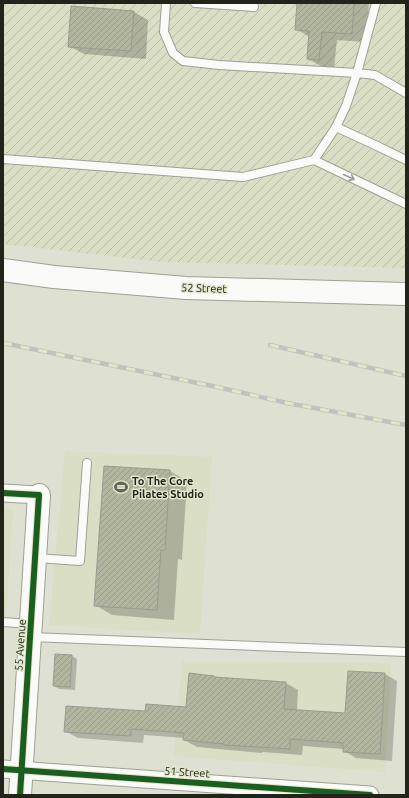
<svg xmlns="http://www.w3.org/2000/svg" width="409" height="798" viewBox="0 0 409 798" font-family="Ubuntu,sans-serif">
  <defs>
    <pattern id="industrial-furrows" width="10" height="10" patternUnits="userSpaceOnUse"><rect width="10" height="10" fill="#d9dec4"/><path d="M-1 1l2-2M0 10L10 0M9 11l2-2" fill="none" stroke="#babea8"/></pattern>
    <pattern id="building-hatch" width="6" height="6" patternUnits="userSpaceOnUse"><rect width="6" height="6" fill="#b2b69f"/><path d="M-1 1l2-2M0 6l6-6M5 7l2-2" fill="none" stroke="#999c88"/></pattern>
  </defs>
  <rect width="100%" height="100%" fill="#dee1d1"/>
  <g fill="#d9dec4">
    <path d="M 65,451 L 212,457 L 200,634 L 49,625 Z"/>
    <path d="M 3,509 L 13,510 L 6,616 L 3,616 Z"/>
    <path d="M 182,661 L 391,663 L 385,772 L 174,756 Z"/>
  </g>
  <path fill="url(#industrial-furrows)" d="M 3,3 L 406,3 L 406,268 L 162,262 L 3,244 Z"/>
  <g fill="#0003">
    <path d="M 298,3 L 369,3 L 366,42 L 337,40 L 334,68 L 323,67 L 308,59 L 310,37 L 296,29 Z"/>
    <path d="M 134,12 L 148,20 L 146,59 L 84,54 L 69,46 Z"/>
    <path d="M 105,467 L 170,471 L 187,481 L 182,560 L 178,559 L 174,620 L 112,615 L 95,605 Z"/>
    <path d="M 72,656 L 77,659 L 75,690 L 59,689 L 54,686 Z"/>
    <path d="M 385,674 L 397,681 L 392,761 L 356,758 L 344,751 L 344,749 L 303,746 L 302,755 L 262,752 L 262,753 L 197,747 L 184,740 L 184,738 L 144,735 L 143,743 L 78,738 L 65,731 L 146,712 L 187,708 L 214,677 L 217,678 L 286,683 L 298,690 L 297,710 L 346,714 Z"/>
  </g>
  <g fill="url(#building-hatch)" stroke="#989b8f">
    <path d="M 297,3 L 354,3 L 352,34 L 322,32 L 319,60 L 307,59 L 309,31 L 295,30 Z"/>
    <path d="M 71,6 L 134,11 L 131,51 L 68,47 Z"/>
    <path d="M 104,466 L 170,470 L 165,550 L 161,550 L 157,610 L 94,606 Z"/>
    <path d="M 55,654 L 72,655 L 70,687 L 53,686 Z"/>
    <path d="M 348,671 L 385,673 L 380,754 L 343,752 L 343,743 L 290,739 L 290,749 L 224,745 L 224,744 L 183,740 L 184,733 L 131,729 L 131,736 L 64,732 L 66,706 L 145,711 L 146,704 L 186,707 L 189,673 L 214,676 L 214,677 L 286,682 L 284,709 L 345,713 Z"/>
  </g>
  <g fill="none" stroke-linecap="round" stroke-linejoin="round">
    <g stroke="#9ea194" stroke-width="10">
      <g id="lane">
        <path d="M 166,3 L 164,32 L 173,53 L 183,61 L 219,65 L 357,73 L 346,106 L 336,127 L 314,160"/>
        <path d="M 195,3 L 254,7"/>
        <path d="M 376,3 L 357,73 L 375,75 L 406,93"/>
        <path d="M 336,127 L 375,145 L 406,160"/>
        <path d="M 3,159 L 243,177 L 314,160 L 406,204"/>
        <path d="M 36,558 L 80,561 L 87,463"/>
        <path d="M 3,622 L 30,624"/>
        <path d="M 31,637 L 406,652"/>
      </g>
    </g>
    <g stroke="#9ea194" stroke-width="19">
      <g id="street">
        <path d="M 3,493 L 39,495"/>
        <path d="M 3,769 L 370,795"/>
      </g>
    </g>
    <g stroke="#9ea194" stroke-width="24">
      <g id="secondary">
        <path d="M 3,270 L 54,277 L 186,288 L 406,294"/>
        <path d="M 20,795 L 39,495"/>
      </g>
    </g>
    <use href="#lane" stroke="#fafaf8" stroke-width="8"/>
    <use href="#street" stroke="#fafaf8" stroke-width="17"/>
    <use href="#secondary" stroke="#fafaf8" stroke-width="22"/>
    <g stroke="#c1c2bd" stroke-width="4.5">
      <g id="rail">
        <path d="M 3,343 L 217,387 L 287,403 L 406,425"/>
        <path d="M 270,345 L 406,376"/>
      </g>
    </g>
    <use href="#rail" stroke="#e1e7cb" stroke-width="3" stroke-dasharray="9" stroke-linecap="butt"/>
    <g stroke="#e1e7cb" stroke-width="8">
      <g id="cycleway">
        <path d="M 3,493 L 39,495 L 20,795"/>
        <path d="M 3,769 L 370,795"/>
      </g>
    </g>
    <use href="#cycleway" stroke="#1b5e20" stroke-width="6"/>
  </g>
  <defs><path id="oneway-shaft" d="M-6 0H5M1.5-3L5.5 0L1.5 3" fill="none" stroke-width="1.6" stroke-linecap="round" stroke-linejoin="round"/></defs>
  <use stroke="#999a94" href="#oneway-shaft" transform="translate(349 177) rotate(25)"/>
  <defs>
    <g id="stadium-bare" transform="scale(1.08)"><path d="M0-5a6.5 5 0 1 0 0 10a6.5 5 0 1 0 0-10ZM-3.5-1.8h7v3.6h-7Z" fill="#64665a" stroke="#e1e7cb" stroke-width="2.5" paint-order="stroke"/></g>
  </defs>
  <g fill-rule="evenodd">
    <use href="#stadium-bare" x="121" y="487"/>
  </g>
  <g text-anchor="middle" stroke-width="3" stroke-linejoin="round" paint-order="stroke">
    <g font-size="11" fill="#22241a" stroke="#e1e7cb">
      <text transform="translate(204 288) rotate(2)" y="4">52 Street</text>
      <text transform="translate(20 645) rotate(-86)" y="4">55 Avenue</text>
      <text transform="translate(187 772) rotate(4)" y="4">51 Street</text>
    </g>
    <g font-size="11" font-weight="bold" fill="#22241a" stroke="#e1e7cb" text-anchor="start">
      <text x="132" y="485">To The Core<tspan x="132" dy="13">Pilates Studio</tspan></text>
    </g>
  </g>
  <rect width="409" height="798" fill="none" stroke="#22241a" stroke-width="8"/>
</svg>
